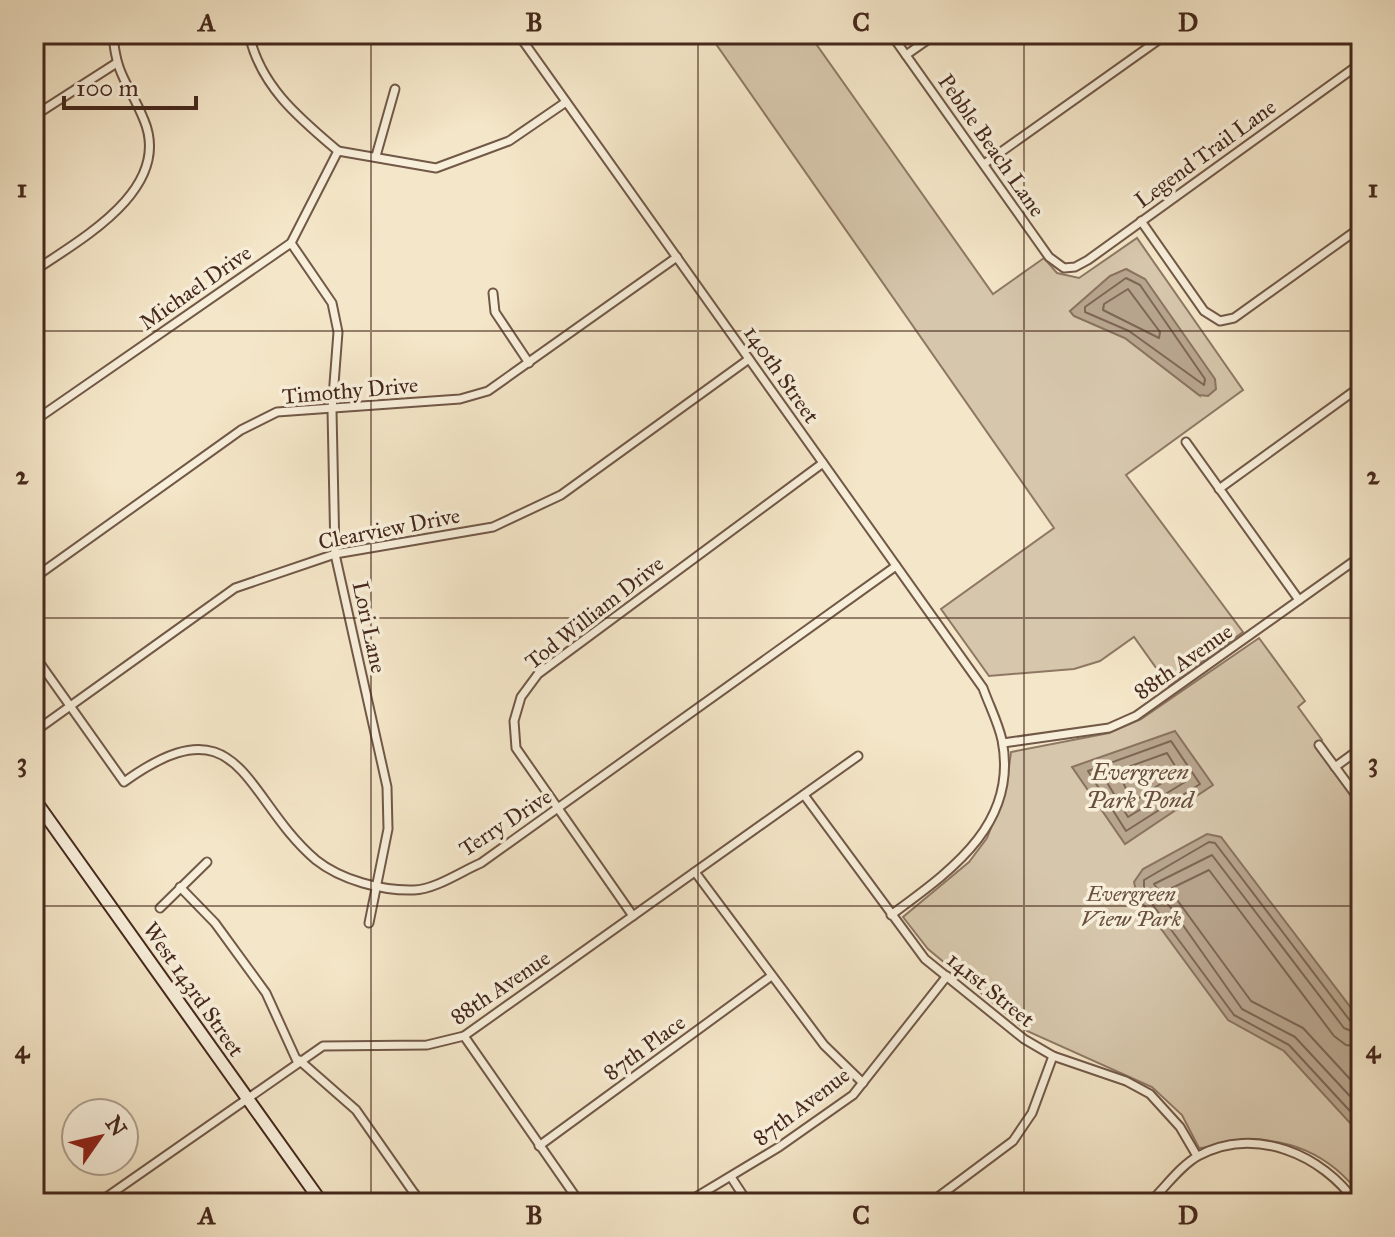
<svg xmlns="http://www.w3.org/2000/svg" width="1395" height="1237" viewBox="0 0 1395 1237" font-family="'IM FELL Great Primer',serif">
  <rect width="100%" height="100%" fill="#f4e6c8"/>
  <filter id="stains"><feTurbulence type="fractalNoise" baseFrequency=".0025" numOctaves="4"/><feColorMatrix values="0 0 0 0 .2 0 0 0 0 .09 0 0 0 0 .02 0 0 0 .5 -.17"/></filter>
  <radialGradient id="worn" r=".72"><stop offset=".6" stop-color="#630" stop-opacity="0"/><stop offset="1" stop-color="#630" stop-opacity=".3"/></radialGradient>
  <g fill="#d6c6ab" stroke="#8e7764" stroke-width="2" fill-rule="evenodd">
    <path d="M 709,34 L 809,34 L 993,294 L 1044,258 L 1057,273 L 1079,278 L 1137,238 L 1243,390 L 1126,475 L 1243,632 L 1169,686 L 1134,637 L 1100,661 L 1074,669 L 989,676 L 941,609 L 1054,528 ZM 1126,269 C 1169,292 1181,351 1199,395 L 1125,338 L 1074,316 L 1070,311 L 1110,276 Z"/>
    <path d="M 1259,638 L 1305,701 L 1298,707 L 1322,740 L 1316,746 L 1361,810 L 1361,1196 C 1331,1155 1287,1135 1236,1141 C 1223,1142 1212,1148 1199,1148 L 1182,1115 L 1152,1087 L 1027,1031 L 928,949 L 903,917 L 969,862 L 987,838 L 1006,790 L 1011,752 L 1109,733 L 1141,719 Z"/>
  </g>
  <g fill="#b8a58e" stroke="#8a7360" stroke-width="2">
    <path d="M 1126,269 L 1145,279 L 1215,379 L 1216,389 L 1208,396 L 1199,395 L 1125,338 L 1074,316 L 1070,311 L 1110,276 Z"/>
    <path d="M 1175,731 L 1213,785 L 1125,844 L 1072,767 Z"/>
    <path d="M 1207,834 L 1221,837 L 1361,1021 L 1361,1135 L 1284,1051 L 1228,1020 L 1137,896 L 1134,882 L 1143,869 Z"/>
  </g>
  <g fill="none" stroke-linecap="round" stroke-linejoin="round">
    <g stroke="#7e6655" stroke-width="2">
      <path d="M 1126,278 L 1140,285 L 1205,379 L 1204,385 L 1129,331 L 1085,312 L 1085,307 Z"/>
      <path d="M 1128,289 L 1160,332 L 1159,338 L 1103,310 L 1104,304 Z"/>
      <path d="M 1171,741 L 1200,784 L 1126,831 L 1088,771 Z"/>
      <path d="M 1167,753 L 1185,782 L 1128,817 L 1103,776 Z"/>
      <path d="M 1161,768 L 1169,774 L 1168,779 L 1136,800 L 1131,800 L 1123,782 Z"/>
      <path d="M 1361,1025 L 1351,1022 L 1215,843 L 1209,842 L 1144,880 L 1144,893 L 1234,1015 L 1289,1045 L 1361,1123"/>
      <path d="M 1361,1035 L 1344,1028 L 1212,855 L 1154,884 L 1242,1009 L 1295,1037 L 1361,1108"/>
      <path d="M 1361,1047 L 1346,1045 L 1334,1036 L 1209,870 L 1172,888 L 1172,893 L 1251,1001 L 1303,1028 L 1361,1091"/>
    </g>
    <g stroke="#715847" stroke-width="11">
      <g id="street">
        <path d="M 249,34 C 260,86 299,118 338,151"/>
        <path d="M 518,34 L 983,688 C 989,705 998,722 1002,740 C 1019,825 949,872 891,915"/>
        <path d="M 891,34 L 1049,257 L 1064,268 L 1075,267 L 1088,260 L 1361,63"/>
        <path d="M 906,55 L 936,34"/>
        <path d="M 34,116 L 115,64"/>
        <path d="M 338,151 L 436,168 L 509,141 L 566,102"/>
        <path d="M 376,156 L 395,89"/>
        <path d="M 984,164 L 1167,34"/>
        <path d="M 1141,221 L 1204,311 L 1220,321 L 1234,318 L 1361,227"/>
        <path d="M 291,243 L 332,303 L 338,332 L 332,410 L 335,554 L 387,787 L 388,829 L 369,923"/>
        <path d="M 34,271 C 81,239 173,189 144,120 C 129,83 116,77 113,34"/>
        <path d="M 493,293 L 495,312 L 529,363"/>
        <path d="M 34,421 L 291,243 L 338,151"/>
        <path d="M 1186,442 L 1299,600"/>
        <path d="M 1219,489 L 1361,386"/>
        <path d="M 34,578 L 241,430 L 277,412 L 460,399 L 488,391 L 677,257"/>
        <path d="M 34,655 L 124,782 C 242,697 243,798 316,860 C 341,880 382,891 414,890 C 434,890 462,871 481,863 L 896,566"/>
        <path d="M 34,732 L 235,588 L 335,554 L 493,527 L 561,495 L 749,359"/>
        <path d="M 1003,743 L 1109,728 L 1136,716 L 1361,556"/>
        <path d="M 1319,745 L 1361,802"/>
        <path d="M 1335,767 L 1361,748"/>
        <path d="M 804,795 L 925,959 L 1024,1039 L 1053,1056 L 1126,1081 L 1150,1094 L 1180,1127 L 1197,1156"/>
        <path d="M 695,872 L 824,1045 L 863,1083"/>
        <path d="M 180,887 L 215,923 L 266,993 L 297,1061"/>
        <path d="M 160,908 L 207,862"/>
        <path d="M 633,916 L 516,748 L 514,721 L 521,697 L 538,674 L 823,463"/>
        <path d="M 464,1036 L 580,1203"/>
        <path d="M 299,1060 L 356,1110 L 421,1203"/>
        <path d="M 539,1146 L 770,977"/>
        <path d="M 731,1177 L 748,1203"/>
        <path d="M 98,1203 L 323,1046 L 427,1045 L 464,1036 L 858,756"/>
        <path d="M 402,1203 L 415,1194"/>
        <path d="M 686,1203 L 779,1147 L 853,1095 L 947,976"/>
        <path d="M 930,1203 L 1013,1141 L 1032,1113 L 1053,1056"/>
        <path d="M 1149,1203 C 1164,1189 1180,1166 1198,1156 C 1255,1125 1323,1155 1356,1203"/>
      </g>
    </g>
    <g stroke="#45281c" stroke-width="15">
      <path id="secondary" d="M 34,799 L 322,1203"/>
    </g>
    <use href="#street" stroke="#f8efdb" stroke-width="7"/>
    <use href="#secondary" stroke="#f8efdb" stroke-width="11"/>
  </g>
  <path fill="none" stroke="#45281c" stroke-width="2" stroke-opacity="0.55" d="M 371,34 L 371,1203M 698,34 L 698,1203M 1024,34 L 1024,1203M 34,331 L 1361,331M 34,618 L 1361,618M 34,906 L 1361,906"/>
  <g text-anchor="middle" stroke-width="7" stroke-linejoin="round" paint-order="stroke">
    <g font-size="22" fill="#45281c" stroke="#f8efdb">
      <text transform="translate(992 145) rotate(55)" y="8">Pebble Beach Lane</text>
      <text transform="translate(1205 153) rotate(-36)" y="8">Legend Trail Lane</text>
      <text transform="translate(195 287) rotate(-35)" y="8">Michael Drive</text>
      <text transform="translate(782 374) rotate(55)" y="8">140th Street</text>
      <text transform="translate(350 390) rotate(-5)" y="8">Timothy Drive</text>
      <text transform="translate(389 528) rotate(-11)" y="8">Clearview Drive</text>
      <text transform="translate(594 612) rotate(-38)" y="8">Tod William Drive</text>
      <text transform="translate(370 627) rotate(78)" y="8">Lori Lane</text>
      <text transform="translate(1183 661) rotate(-35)" y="8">88th Avenue</text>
      <text transform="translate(505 822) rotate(-33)" y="8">Terry Drive</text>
      <text transform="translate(500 987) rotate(-34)" y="8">88th Avenue</text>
      <text transform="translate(194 989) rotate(55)" y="8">West 143rd Street</text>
      <text transform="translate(991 989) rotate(39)" y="8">141st Street</text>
      <text transform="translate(644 1047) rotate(-36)" y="8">87th Place</text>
      <text transform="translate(801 1106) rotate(-37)" y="8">87th Avenue</text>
    </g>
    <g font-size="22" font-style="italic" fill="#695040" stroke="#f8efdb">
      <text x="1131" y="901">Evergreen<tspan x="1131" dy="25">View Park</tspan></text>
    </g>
    <g font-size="24" font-style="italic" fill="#684e3e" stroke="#f8efdb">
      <text x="1140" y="780">Evergreen<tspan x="1140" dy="28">Park Pond</tspan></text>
    </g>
  </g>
  <rect width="1395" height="1237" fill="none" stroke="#f4e6c8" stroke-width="88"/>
  <g transform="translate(100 1137) rotate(56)"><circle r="38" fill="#f8efdb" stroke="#b09f8f" stroke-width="2"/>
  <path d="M0-6L14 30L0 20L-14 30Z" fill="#8f2418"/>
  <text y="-12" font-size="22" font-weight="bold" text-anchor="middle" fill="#45281c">N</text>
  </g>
  <path d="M64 96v12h132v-12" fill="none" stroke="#45281c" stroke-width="4"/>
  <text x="76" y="96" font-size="24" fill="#45281c" stroke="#f8efdb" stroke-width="6" paint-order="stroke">100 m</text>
  <rect x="44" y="44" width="1307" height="1149" fill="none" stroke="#45281c" stroke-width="3"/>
  <g font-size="26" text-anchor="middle" font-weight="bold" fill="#45281c">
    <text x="207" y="31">A</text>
    <text x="534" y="31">B</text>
    <text x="861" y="31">C</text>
    <text x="1188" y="31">D</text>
    <text x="22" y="197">1</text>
    <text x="1373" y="197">1</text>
    <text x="22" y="484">2</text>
    <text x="1373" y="484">2</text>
    <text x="22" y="771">3</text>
    <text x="1373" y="771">3</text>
    <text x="22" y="1058">4</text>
    <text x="1373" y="1058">4</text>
    <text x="207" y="1224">A</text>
    <text x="534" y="1224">B</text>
    <text x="861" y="1224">C</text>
    <text x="1188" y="1224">D</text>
  </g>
  <rect width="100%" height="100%" filter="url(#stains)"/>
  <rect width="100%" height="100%" fill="url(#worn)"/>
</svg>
